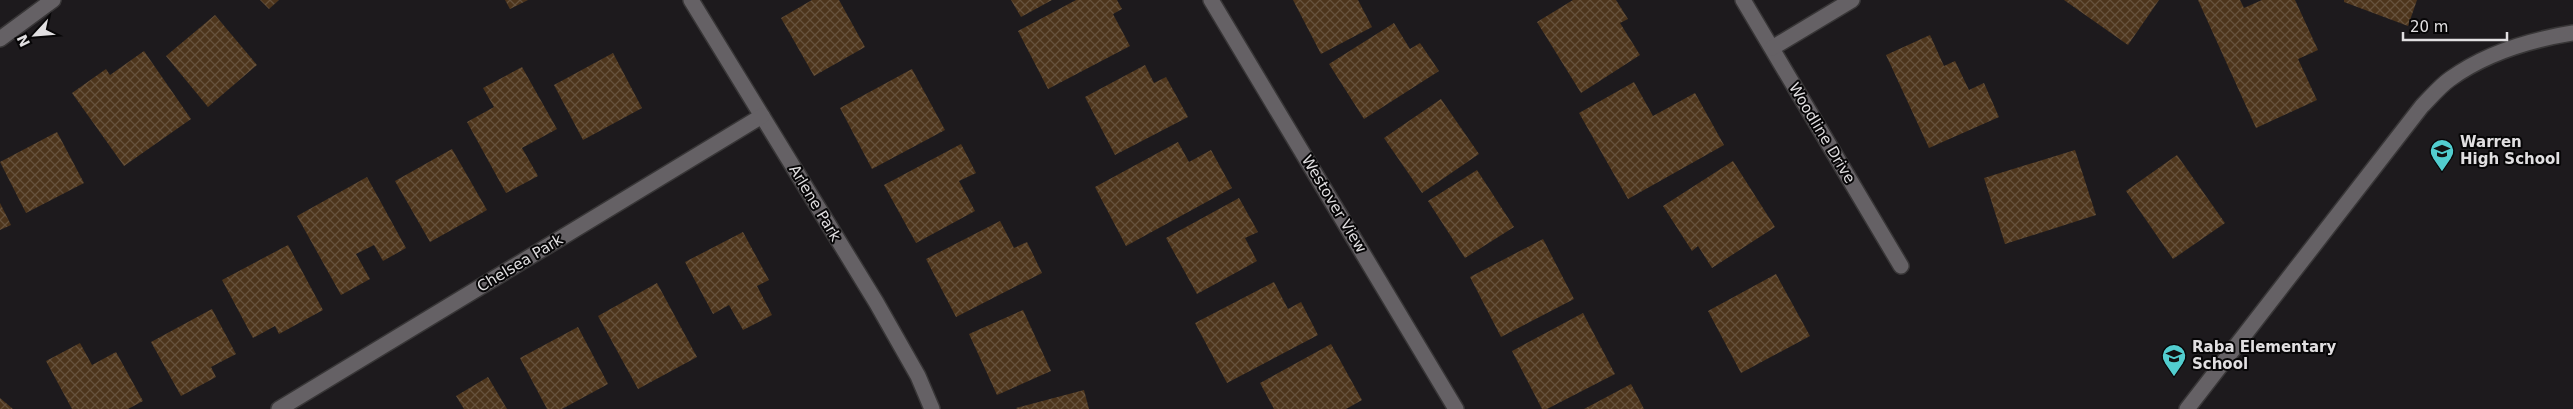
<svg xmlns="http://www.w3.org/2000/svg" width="2573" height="409" viewBox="0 0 2573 409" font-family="'DejaVu Sans',sans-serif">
  <defs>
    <pattern id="building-cross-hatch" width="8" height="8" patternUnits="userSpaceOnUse" patternTransform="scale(1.25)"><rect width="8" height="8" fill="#4d351c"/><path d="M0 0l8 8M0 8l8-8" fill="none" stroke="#66523d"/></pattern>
  </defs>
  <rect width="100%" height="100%" fill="#1d1a1d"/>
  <g fill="url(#building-cross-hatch)">
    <path d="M 260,0 L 279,0 L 269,9 Z"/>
    <path d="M 505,0 L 528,0 L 510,9 Z"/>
    <path d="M 812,0 L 839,0 L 865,47 L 814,76 L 781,18 Z"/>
    <path d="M 1011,0 L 1052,0 L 1021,17 Z"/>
    <path d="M 1076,0 L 1117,0 L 1122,9 L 1113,14 L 1130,46 L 1048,89 L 1018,31 Z"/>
    <path d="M 1293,0 L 1358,0 L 1372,27 L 1321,54 Z"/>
    <path d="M 1573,0 L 1616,0 L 1628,19 L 1620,23 L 1640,55 L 1581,93 L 1537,22 Z"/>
    <path d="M 2064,0 L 2159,0 L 2128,45 Z"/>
    <path d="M 2198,0 L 2240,0 L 2244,8 L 2262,0 L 2295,0 L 2318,50 L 2298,59 L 2317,100 L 2256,128 Z"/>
    <path d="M 2344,0 L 2417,0 L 2408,26 L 2344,2 Z"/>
    <path d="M 215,15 L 257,65 L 208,107 L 166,56 Z"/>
    <path d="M 1394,23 L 1410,49 L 1420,43 L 1439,71 L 1364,119 L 1329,64 Z"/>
    <path d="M 1930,35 L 1944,66 L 1955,61 L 1969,90 L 1984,83 L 1999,117 L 1929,148 L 1886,55 Z"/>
    <path d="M 144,51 L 191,119 L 124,166 L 72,93 L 106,69 L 110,75 Z"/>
    <path d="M 613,53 L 642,108 L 583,140 L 554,85 Z"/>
    <path d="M 1145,65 L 1154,83 L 1166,77 L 1188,117 L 1115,155 L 1085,97 Z"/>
    <path d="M 522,67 L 557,129 L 522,148 L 538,176 L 506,193 L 467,122 L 494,107 L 483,88 Z"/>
    <path d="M 912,69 L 945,130 L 872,169 L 840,108 Z"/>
    <path d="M 1634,82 L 1653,116 L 1695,93 L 1724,145 L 1628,199 L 1579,113 Z"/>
    <path d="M 1441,99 L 1479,154 L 1422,193 L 1384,138 Z"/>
    <path d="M 57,132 L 84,183 L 26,213 L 0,162 Z"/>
    <path d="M 1178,142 L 1189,162 L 1211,150 L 1232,188 L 1126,246 L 1095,187 Z"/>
    <path d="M 961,144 L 976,173 L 959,181 L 975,211 L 916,243 L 884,185 Z"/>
    <path d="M 452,149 L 487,210 L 430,242 L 395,181 Z"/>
    <path d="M 2075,150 L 2096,215 L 2005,244 L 1984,178 Z"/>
    <path d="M 2177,155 L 2225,223 L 2173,259 L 2126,191 Z"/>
    <path d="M 1733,161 L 1775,227 L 1712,268 L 1698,246 L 1692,251 L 1663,206 Z"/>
    <path d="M 1477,170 L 1514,227 L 1465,258 L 1428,201 Z"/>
    <path d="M 367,177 L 406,248 L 383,261 L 374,245 L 356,254 L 370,279 L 341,295 L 297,216 Z"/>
    <path d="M 1239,198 L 1258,232 L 1245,238 L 1257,261 L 1197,294 L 1166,238 Z"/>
    <path d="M 0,203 L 11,225 L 0,230 Z"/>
    <path d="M 1000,221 L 1014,248 L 1027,242 L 1042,273 L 956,317 L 926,259 Z"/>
    <path d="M 743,232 L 769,280 L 757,286 L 772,315 L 743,330 L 729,305 L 713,314 L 685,262 Z"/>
    <path d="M 1543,239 L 1574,299 L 1501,337 L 1470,277 Z"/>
    <path d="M 288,245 L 323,310 L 279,334 L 275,326 L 253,338 L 222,280 Z"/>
    <path d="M 1776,274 L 1810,336 L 1741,373 L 1708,311 Z"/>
    <path d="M 1274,282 L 1288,309 L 1301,302 L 1318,335 L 1227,383 L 1195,323 Z"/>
    <path d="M 657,283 L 697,357 L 638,389 L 598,316 Z"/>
    <path d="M 212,309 L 236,354 L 211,367 L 216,377 L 181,396 L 151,342 Z"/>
    <path d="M 1023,310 L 1051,371 L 997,395 L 969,334 Z"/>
    <path d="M 1583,313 L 1615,374 L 1547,409 L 1542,409 L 1512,351 Z"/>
    <path d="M 578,327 L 608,384 L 562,409 L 547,409 L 520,358 Z"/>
    <path d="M 80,343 L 92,365 L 116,352 L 143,401 L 128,409 L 72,409 L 46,361 Z"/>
    <path d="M 1331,344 L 1362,400 L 1346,409 L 1274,409 L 1260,383 Z"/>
    <path d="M 488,377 L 507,409 L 464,409 L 456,396 Z"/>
    <path d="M 1631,384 L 1644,409 L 1584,409 Z"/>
    <path d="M 1084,390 L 1089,409 L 1017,409 L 1016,408 Z"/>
    <path d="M 0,398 L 13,409 L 0,409 Z"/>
  </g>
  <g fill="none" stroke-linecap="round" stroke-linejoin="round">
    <g stroke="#383637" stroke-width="18">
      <path id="lane" d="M 2187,409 L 2422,106 C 2431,97 2440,86 2450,79 C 2486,53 2529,40 2573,33"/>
    </g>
    <g stroke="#383637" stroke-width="18">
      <g id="street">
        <path d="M 691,0 L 876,302 L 918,376 L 932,409"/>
        <path d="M 1211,0 L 1456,409"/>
        <path d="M 1743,0 L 1901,266"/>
        <path d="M 1772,48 L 1852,0"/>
        <path d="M 279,409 L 762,116"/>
      </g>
    </g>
    <g stroke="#383637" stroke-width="18">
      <path id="secondary" d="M 0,39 L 53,0"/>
    </g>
    <use href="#lane" stroke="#656165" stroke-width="15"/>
    <use href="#street" stroke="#656165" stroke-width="15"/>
    <use href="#secondary" stroke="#656165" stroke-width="15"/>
  </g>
  <defs>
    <g id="school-pin" transform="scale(1.25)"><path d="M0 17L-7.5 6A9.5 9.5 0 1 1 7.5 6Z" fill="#52cdcf" stroke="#070607"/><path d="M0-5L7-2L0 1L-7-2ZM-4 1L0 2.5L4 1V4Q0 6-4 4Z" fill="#111"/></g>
  </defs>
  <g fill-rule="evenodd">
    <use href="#school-pin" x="2442" y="151"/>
    <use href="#school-pin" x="2174" y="356"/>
  </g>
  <g text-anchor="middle" stroke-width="4" stroke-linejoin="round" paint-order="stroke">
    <g font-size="15" fill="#e1dfe1" stroke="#070607">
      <text transform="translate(1822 133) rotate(59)" y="5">Woodline Drive</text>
      <text transform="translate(815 203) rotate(59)" y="5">Arlene Park</text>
      <text transform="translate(1334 204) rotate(59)" y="5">Westover View</text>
      <text transform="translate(520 263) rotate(-31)" y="5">Chelsea Park</text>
    </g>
    <g font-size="15" font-weight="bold" fill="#e1dfe1" stroke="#070607" text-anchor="start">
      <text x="2460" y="147">Warren<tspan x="2460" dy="17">High School</tspan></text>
      <text x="2192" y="352">Raba Elementary<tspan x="2192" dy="17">School</tspan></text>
    </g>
  </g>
  <g transform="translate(35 35) rotate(244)" stroke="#070607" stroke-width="4" paint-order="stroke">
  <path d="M0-4L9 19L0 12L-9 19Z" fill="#e1dfe1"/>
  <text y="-8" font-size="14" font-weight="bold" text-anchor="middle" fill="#e1dfe1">N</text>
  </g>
  <path d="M2403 32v8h104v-8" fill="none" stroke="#e1dfe1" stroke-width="2.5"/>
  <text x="2410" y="32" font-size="15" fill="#e1dfe1" stroke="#070607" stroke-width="4" paint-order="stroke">20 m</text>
</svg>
